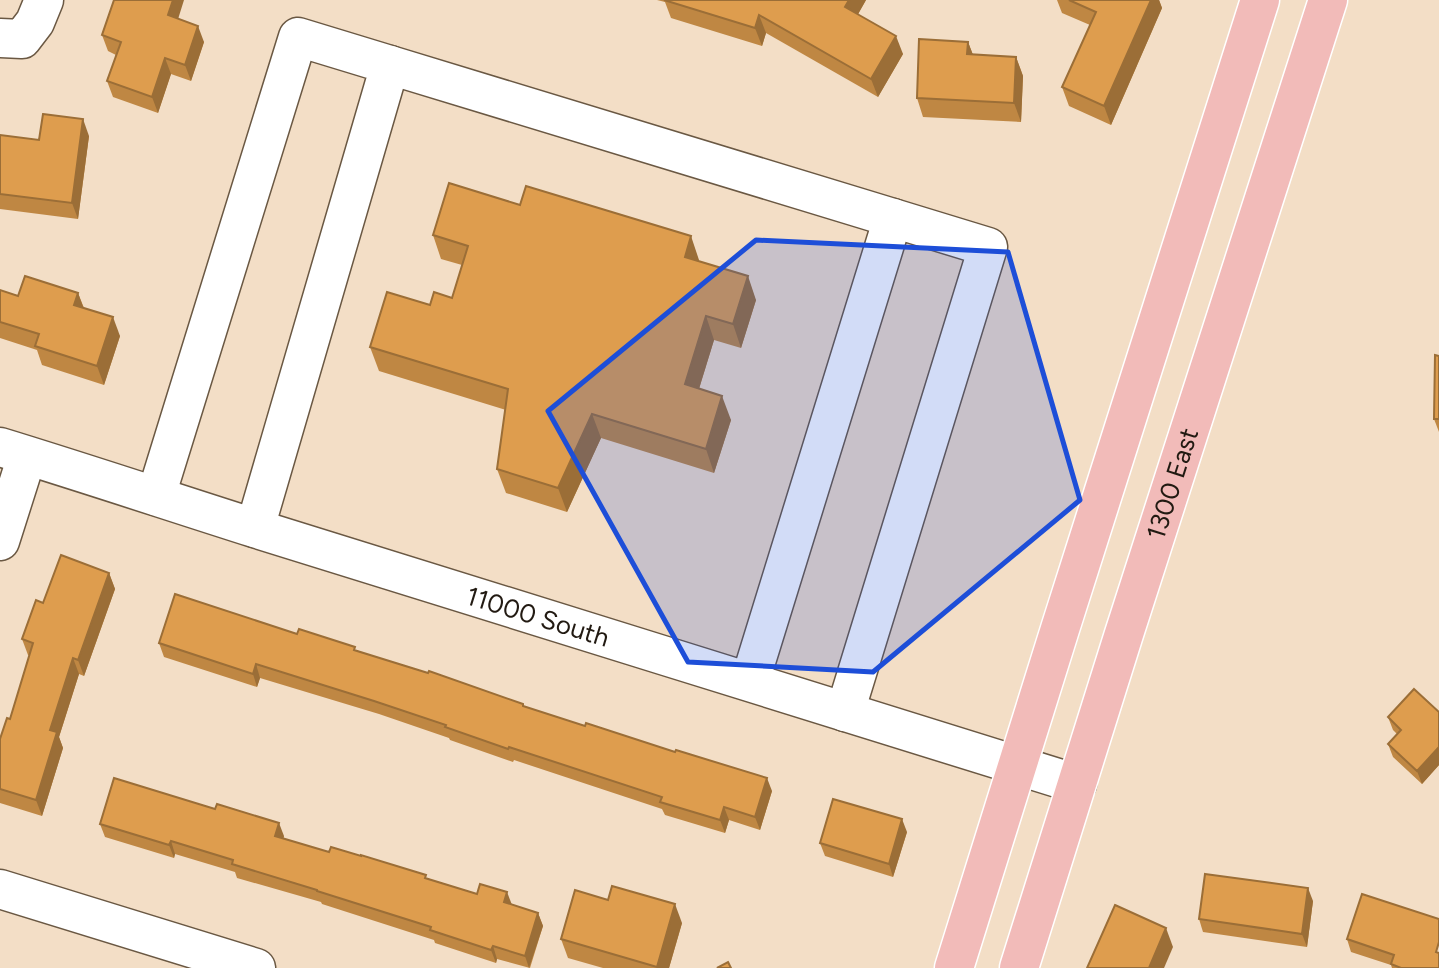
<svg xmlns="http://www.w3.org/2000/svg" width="1439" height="968" viewBox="0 0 1439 968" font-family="Figtree,sans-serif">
  <rect width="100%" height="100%" fill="#f3dec6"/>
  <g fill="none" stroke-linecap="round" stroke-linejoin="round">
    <g stroke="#6a5843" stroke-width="41">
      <g id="minor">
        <path d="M 0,38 L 22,39 L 35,22 L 44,0"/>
        <path d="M 390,65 L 893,218"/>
        <path id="s1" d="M 0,447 C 85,473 169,501 254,528 C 528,615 803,697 1077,784"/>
        <path d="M 156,496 L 298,37 L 390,65 L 255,528"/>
        <path d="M 0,541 L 27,456"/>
        <path d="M 750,681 L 893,218 L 988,247 L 845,712"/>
        <path d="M 0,889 L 256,968"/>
      </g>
    </g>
    <g stroke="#fff" stroke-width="41">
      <g id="major">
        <path d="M 954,968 L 1060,629 L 1260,0"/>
        <path id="s2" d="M 1019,968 L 1123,637 L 1328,0"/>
      </g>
    </g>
    <use href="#minor" stroke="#fff" stroke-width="38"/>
    <use href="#major" stroke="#f2bbb9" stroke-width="38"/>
  </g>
  <g fill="#bf8743">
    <path d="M 657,0 L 866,0 L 858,14 L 903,54 L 878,97 L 766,33 L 762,46 L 671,18 L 665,2 Z"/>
    <path d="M 1057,0 L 1159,0 L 1162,8 L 1111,125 L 1069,106 L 1062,87 L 1090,25 L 1062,13 Z"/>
    <path d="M 178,19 L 204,42 L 191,81 L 171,74 L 158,113 L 113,97 L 107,81 L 116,55 L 108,51 L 102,35 Z"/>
    <path d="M 968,42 L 973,55 L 1016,57 L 1023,76 L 1021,122 L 923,117 L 917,98 Z"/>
    <path d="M 0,135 L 39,140 L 89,136 L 78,219 L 0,209 Z"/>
    <path d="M 433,235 L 699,260 L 699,261 L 756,300 L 741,348 L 714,340 L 699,389 L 731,420 L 714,473 L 601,438 L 567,512 L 506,493 L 497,469 L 506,410 L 379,371 L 370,347 L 430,305 L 452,298 L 462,265 L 441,259 Z"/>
    <path d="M 0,290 L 18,296 L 78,293 L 84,308 L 120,336 L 104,385 L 42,365 L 37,350 L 0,338 Z"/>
    <path d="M 1439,356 L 1439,432 L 1434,419 Z"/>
    <path d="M 109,573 L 115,589 L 84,676 L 79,674 L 59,737 L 63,748 L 42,816 L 0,803 L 0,739 L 10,719 L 30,656 L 28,655 L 22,639 Z"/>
    <path d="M 297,634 L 357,651 L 523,704 L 524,707 L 772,791 L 760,830 L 729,820 L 725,833 L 665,815 L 662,809 L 514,760 L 513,762 L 450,740 L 449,738 L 379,714 L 260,678 L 257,687 L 164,657 L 159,643 Z"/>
    <path d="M 1439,712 L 1439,765 L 1422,784 L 1393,757 L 1388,744 L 1397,734 L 1393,730 L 1388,717 Z"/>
    <path d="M 100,824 L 284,836 L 283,839 L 329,852 L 427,879 L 538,913 L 543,926 L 530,968 L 497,959 L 496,963 L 435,943 L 434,940 L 322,904 L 321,902 L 237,878 L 235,872 L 175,854 L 174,858 L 105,837 Z"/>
    <path d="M 907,832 L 893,877 L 825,856 L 820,843 Z"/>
    <path d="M 1313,901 L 1307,947 L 1203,932 L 1199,919 Z"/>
    <path d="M 682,923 L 669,968 L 603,968 L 568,958 L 561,939 Z"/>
    <path d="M 1347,939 L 1439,968 L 1392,968 L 1391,965 L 1351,952 Z"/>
  </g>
  <g fill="#9b6e37">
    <path d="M 173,0 L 184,0 L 174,32 L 168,15 Z"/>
    <path d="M 849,0 L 866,0 L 852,25 L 845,7 Z"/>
    <path d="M 1151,0 L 1159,0 L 1162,8 L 1111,125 L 1104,106 Z"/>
    <path d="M 759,15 L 766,33 L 762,46 L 755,28 Z"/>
    <path d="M 198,26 L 204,42 L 191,81 L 185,65 Z"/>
    <path d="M 896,36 L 903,54 L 878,97 L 871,79 Z"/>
    <path d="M 968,42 L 975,60 L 967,54 Z"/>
    <path d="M 1016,57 L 1023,76 L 1021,122 L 1014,103 Z"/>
    <path d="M 165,58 L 171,74 L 158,113 L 152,97 Z"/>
    <path d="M 83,119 L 89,136 L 78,219 L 72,203 Z"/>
    <path d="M 691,236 L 699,260 L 693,281 L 685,257 Z"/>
    <path d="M 748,276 L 756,300 L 741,348 L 733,324 Z"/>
    <path d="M 78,293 L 85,312 L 74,305 Z"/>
    <path d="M 706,316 L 714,340 L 693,408 L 685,384 Z"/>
    <path d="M 113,317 L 120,336 L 104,385 L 97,366 Z"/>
    <path d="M 722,396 L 731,420 L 714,473 L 706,449 Z"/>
    <path d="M 592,414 L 601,438 L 567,512 L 558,488 Z"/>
    <path d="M 109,573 L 115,589 L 84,676 L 78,660 Z"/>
    <path d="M 73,658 L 79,674 L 59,737 L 63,748 L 42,816 L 36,800 L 50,730 Z"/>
    <path d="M 256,664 L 260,678 L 257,687 L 253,674 Z"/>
    <path d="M 1439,747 L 1439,765 L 1422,784 L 1417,771 Z"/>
    <path d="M 767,778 L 772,791 L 760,830 L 755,817 Z"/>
    <path d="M 724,807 L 729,820 L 725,833 L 720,820 Z"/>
    <path d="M 902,819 L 907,832 L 893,877 L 889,864 Z"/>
    <path d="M 279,823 L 284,836 L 280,849 L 275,836 Z"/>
    <path d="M 171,841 L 175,854 L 174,858 L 169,845 Z"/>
    <path d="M 1308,888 L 1313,901 L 1307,947 L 1302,934 Z"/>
    <path d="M 507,892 L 512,905 L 504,902 Z"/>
    <path d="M 675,904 L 682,923 L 669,968 L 657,968 Z"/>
    <path d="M 538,913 L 543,926 L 529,968 L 525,956 Z"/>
    <path d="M 1166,928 L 1173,947 L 1164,968 L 1149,968 Z"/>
    <path d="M 493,946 L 497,959 L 496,963 L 491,950 Z"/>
  </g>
  <g fill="#de9d4e" stroke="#9b6e37" stroke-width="2">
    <path d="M 114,0 L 173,0 L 168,15 L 198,26 L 185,65 L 165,58 L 152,97 L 107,81 L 121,42 L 102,35 Z"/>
    <path d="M 664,0 L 849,0 L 845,7 L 896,36 L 871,79 L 759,15 L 755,28 Z"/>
    <path d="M 1069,0 L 1151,0 L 1104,106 L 1062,87 L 1096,12 Z"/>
    <path d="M 919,39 L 968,42 L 967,54 L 1016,57 L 1014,103 L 917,98 Z"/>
    <path d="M 43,114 L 83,119 L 72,203 L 0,194 L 0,135 L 39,140 Z"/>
    <path d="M 449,183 L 520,205 L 526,186 L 691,236 L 685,257 L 748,276 L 733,324 L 706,316 L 685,384 L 722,396 L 706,449 L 592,414 L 558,488 L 497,469 L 508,389 L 370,347 L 387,292 L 430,305 L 434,292 L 452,298 L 468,246 L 433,235 Z"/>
    <path d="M 25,276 L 78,293 L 74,305 L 113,317 L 97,366 L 35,346 L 39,334 L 0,322 L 0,290 L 18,296 Z"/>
    <path d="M 1435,355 L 1439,356 L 1439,419 L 1434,419 Z"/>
    <path d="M 61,555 L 109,573 L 78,660 L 73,658 L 50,730 L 57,732 L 36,800 L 0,789 L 0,739 L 7,718 L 10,719 L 33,643 L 22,639 L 36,600 L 43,603 Z"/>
    <path d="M 175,594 L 297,634 L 299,629 L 355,647 L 354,650 L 428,673 L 429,671 L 523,704 L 523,706 L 585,726 L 586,723 L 675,752 L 676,750 L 767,778 L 755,817 L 724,807 L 720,820 L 660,802 L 662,797 L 509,747 L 508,749 L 445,727 L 446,725 L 374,701 L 256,664 L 253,674 L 159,643 Z"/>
    <path d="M 1414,689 L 1439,712 L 1439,747 L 1417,771 L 1388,744 L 1401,730 L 1388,717 Z"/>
    <path d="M 114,778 L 215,809 L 217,804 L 279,823 L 275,836 L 329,852 L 331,847 L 361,856 L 361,855 L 426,875 L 425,878 L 477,894 L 480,884 L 507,892 L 504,902 L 538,913 L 525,956 L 493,946 L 491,950 L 430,930 L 431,927 L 317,891 L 317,890 L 232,864 L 233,860 L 171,841 L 169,845 L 100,824 Z"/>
    <path d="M 833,799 L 902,819 L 889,864 L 820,843 Z"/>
    <path d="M 1205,874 L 1308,888 L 1302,934 L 1199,919 Z"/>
    <path d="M 612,886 L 675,904 L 657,967 L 561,939 L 575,890 L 608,900 Z"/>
    <path d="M 1362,894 L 1439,919 L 1439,942 L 1436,952 L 1439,953 L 1439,968 L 1401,968 L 1391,964 L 1394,955 L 1347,939 Z"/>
    <path d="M 1115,905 L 1166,928 L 1149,968 L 1087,968 Z"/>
    <path d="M 728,962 L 731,968 L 717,968 Z"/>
  </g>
  <path fill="#1d4ed8" fill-opacity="0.2" stroke="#1d4ed8" stroke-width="5" stroke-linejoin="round" d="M 756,240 L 1008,252 L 1080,500 L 873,672 L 688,662 L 548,411 Z"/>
  <g text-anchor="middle" stroke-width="5" stroke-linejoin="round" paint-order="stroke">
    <g font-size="26" fill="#221a12" stroke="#fff">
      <text dy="9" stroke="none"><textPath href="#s2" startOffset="508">1300 East</textPath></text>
      <text dy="9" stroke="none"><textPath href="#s1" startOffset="564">11000 South</textPath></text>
    </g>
  </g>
</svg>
